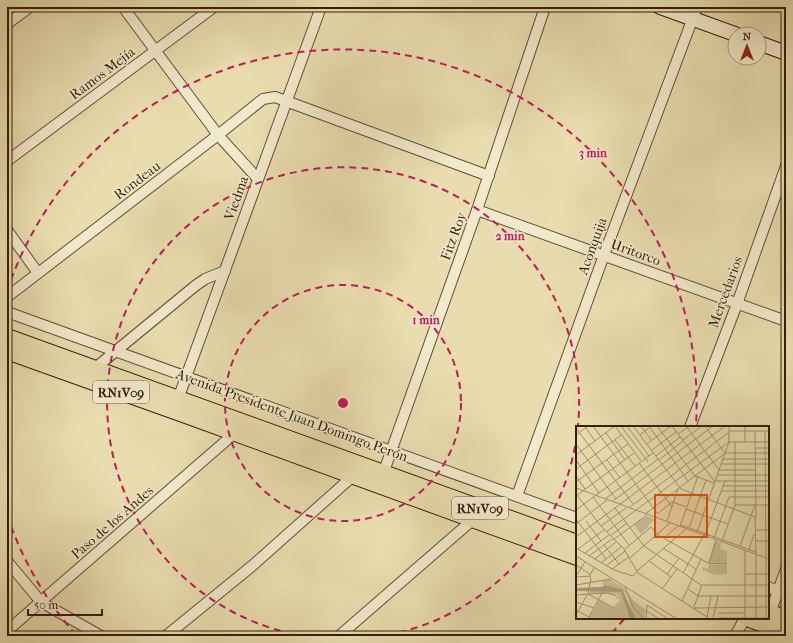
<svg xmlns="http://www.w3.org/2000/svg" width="793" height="643" viewBox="0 0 793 643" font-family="'IM FELL French Canon',serif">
  <rect width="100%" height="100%" fill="#e9ddaf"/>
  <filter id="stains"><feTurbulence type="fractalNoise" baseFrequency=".005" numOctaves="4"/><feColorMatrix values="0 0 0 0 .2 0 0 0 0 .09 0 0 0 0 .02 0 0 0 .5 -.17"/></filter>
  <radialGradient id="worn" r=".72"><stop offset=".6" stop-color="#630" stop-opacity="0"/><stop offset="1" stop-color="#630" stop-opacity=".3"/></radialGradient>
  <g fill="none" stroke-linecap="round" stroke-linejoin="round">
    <g stroke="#624d32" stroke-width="12">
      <g id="street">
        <path d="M 123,7 L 218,135 L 258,179"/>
        <path d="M 7,24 L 30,7"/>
        <path d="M 7,161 L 214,7"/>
        <path d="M 477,210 L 786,321"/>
        <path d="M 7,230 L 38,273"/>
        <path d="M 7,297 L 218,135 L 263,99 L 275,97 L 489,176"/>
        <path d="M 7,312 L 577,518"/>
        <path d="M 94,369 L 195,286 L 205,279 L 225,271"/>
        <path d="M 178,399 L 321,7"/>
        <path d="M 690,427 L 737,304 L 786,166"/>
        <path d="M 383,474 L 477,210 L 545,7"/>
        <path d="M 517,496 L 604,255 L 697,7"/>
        <path d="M 7,561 L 41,602 L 101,636"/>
        <path d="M 768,587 L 786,594"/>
        <path d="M 770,613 L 786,569"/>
        <path d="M 7,631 L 235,433"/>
        <path d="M 166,636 L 252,566 L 353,476"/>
        <path d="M 339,636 L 476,517"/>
        <path d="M 735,636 L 745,618"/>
      </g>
    </g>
    <g stroke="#351d09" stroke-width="16">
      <g id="secondary">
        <path d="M 660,7 L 735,34"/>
        <path d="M 759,43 L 786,53"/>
      </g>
    </g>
    <g stroke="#351d09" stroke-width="18">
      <g id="primary">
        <path d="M 7,337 L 577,543"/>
        <path d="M 7,351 L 186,415 L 577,557"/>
        <path d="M 768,612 L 786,619"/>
        <path d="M 747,618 L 786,632"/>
      </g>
    </g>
    <use href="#street" stroke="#f1e9cb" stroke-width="10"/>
    <use href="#secondary" stroke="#f1e9cb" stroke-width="14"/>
    <use href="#primary" stroke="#e9ddaf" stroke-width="16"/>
  </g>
  <g fill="none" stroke="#c2185b" stroke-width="2" stroke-dasharray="7 5">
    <circle cx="343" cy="403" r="118"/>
    <path d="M577 434A236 236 0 0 1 382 636M304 636A236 236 0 1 1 578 426"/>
    <path d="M624 619A354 354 0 0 1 610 635M76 635A354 354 0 0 1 7 515M7 291A354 354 0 0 1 696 425"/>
  </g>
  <g text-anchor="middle" stroke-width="3" stroke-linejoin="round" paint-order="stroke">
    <g fill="#f1e9cb" stroke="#6d5a43" stroke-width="1">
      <rect x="93" y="381" width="56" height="22" rx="3"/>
      <rect x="452" y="497" width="56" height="22" rx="3"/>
    </g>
    <g font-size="13" font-weight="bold" fill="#351d09">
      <text x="121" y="397">RN1V09</text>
      <text x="480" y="513">RN1V09</text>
    </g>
    <g font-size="14" fill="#351d09" stroke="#f1e9cb">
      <text transform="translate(102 73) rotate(-37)" y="5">Ramos Mejía</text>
      <text transform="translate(137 180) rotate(-37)" y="5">Rondeau</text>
      <text transform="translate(236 198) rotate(-70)" y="5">Viedma</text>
      <text transform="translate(453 236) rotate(-70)" y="5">Fitz Roy</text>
      <text transform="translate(592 246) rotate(-70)" y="5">Aconquija</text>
      <text transform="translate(636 252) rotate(20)" y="5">Uritorco</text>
      <text transform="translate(725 292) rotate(-70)" y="5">Mercedarios</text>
      <text transform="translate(292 415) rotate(20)" y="5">Avenida Presidente Juan Domingo Perón</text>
      <text transform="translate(112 522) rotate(-41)" y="5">Paso de los Andes</text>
    </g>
  </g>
  <g transform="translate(576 426)">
    <rect width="193" height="193" fill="#e9ddaf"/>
    <path d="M 71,90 L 79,93 L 65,108 L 58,99 ZM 140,115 L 145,117 L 144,123 L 151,125 L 151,138 L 133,136 ZM 133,138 L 151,139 L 151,148 L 139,149 L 126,144 L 127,141 L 132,143 ZM 34,153 L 48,162 L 58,175 L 69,183 L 69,193 L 61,193 L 58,190 L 51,169 L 44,162 L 29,159 L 26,155 ZM 14,164 L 45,166 L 54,193 L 13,193 L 23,174 L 37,182 L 44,174 L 41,168 L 14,167 Z" fill="#cabc93"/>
    <path d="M 26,155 L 29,159 L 46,163 L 60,193 L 54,193 L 45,166 L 0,165 L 0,162 L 25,161 L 28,160 Z" fill="#ac9c77"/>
    <path fill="none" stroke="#a1906d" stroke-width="1" d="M 17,0 L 81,87M 39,0 L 65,35M 45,0 L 72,36M 51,0 L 73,30M 57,0 L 105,63 L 179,91 L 180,127M 65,0 L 76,15M 73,0 L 112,55M 81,0 L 119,50 L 138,57M 96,0 L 139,56M 110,0 L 143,44 L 179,44M 129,0 L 149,27 L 193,27M 169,0 L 169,16M 0,2 L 57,78M 10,2 L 19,15M 153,5 L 193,5M 179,5 L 180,92M 189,5 L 190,131M 30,7 L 49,34M 102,8 L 112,1M 0,9 L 12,0M 64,9 L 75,0M 39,14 L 59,40M 107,14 L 126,0M 153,16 L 193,16M 0,18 L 40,73M 71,18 L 95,0M 180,22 L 193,22M 76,24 L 100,6M 0,29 L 39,0M 80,30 L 104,11M 147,33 L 193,33M 0,34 L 23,67M 31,34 L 44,52M 83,34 L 107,15M 63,37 L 96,81M 146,38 L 193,38M 0,43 L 45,9M 141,49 L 193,49M 0,50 L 9,63M 140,55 L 193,55M 0,56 L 52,18M 147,60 L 193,60M 0,62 L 193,133M 145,65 L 193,65M 0,68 L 25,100 L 48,123 L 62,147 L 134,193M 0,70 L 58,27M 17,71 L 53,119M 29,73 L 82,33M 37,75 L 137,0M 159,79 L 193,79M 39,82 L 68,120 L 125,159 L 193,159M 53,82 L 153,6M 110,83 L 152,98M 0,84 L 77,27M 69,88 L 148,28M 81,88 L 96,76 L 111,81M 0,93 L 30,133M 10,95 L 25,115M 91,95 L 102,63M 0,98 L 31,74M 105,99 L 180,126M 25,100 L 50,82M 104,100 L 122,50M 113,102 L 130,54M 180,104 L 193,104M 30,106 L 153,16M 121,106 L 153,16 L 153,0M 129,109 L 149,55M 34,110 L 51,97M 0,111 L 149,0M 88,112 L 102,100M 138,112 L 153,71 L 193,71M 37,114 L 71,89M 146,115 L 159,79 L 159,16M 179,115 L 193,115M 28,119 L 43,138M 164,120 L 179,79M 0,122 L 38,144 L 57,150 L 61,146M 87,122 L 120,143M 2,123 L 28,104M 48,124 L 75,101 L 82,109 L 132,137 L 151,138M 169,124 L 169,193M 173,124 L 178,108M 9,127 L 33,109M 180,127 L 180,193M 0,130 L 101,193M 13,130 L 36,113M 54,132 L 94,97M 190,132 L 190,193M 19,133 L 40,116M 73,135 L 95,151M 25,137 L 45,121M 133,137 L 140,114M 0,139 L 14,148M 30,140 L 49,125M 36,143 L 53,131M 61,145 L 110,103M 107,147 L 128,109M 91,148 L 103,132M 169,148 L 193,148M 0,150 L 9,136M 0,151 L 14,150M 14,157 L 12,168 L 38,182M 15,157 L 14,149 L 18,142M 0,159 L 35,153M 49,161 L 57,181 L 68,193M 86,163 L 101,143M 112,163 L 122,170 L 193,170M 0,169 L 30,167 L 39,169 L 42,173M 106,175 L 125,133M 0,176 L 18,182M 71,179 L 92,193M 118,181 L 126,159M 118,182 L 193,181M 0,184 L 13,191M 69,184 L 83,193M 142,187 L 169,187M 0,189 L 11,169M 131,191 L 135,170M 142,192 L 193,192M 12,193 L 26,167M 70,193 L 71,179M 137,193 L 142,170"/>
    <path fill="#d6530c" fill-opacity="0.15" stroke="#d6530c" stroke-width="2" d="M 79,69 L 131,69 L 131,111 L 79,111 Z"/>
    <rect width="193" height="193" fill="none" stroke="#351d09" stroke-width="2"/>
  </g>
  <circle cx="343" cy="403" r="6" fill="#c2185b" stroke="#f1e9cb" stroke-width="2"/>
  <g font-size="12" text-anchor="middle" font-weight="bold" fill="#c2185b" stroke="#f1e9cb" stroke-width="3" stroke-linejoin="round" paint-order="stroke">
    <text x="593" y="157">3 min</text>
    <text x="510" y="240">2 min</text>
    <text x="426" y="324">1 min</text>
  </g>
  <rect width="793" height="643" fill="none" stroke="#e9ddaf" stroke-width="24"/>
  <rect x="8" y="8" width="777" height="627" fill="none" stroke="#351d09" stroke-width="2"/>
  <rect x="12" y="12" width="769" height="619" fill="none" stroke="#351d09"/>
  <g transform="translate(747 46)"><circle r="19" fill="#f1e9cb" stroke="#a6977d"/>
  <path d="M0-3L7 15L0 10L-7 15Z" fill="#8f2418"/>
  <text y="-6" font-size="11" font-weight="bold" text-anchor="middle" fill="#351d09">N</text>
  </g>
  <path d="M28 609v6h74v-6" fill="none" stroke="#351d09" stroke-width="2"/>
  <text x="34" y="609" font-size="12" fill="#351d09" stroke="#f1e9cb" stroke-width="3" paint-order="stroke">50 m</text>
  <rect width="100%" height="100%" filter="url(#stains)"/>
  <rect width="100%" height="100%" fill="url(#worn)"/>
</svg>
